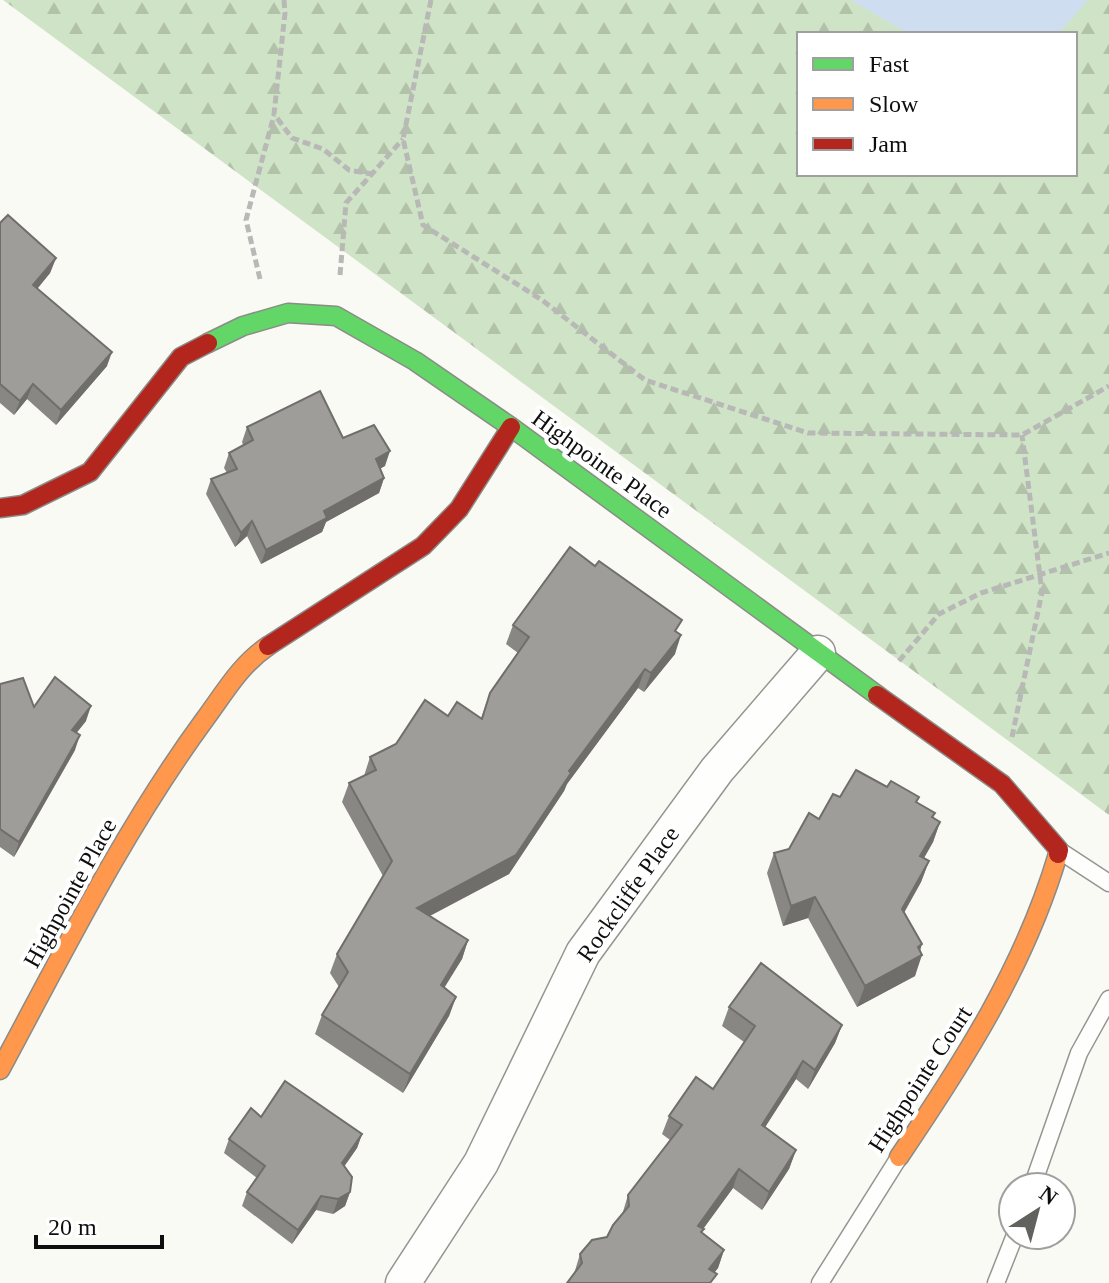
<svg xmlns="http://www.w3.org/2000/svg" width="1109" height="1283" viewBox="0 0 1109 1283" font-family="Georgia,serif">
  <defs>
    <pattern id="forest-firs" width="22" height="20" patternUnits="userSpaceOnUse" patternTransform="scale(2)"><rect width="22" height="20" fill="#cfe4c6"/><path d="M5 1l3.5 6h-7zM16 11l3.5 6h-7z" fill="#b1c2a9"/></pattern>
  </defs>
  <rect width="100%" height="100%" fill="#fafaf4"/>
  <path fill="url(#forest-firs)" fill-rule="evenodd" d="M 3,0 L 1109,0 L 1109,815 ZM 799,34 L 1075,34 L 1075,174 L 799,174 Z"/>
  <path fill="#cfddf0" d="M 851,0 L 1088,0 L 1058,34 L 909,34 Z"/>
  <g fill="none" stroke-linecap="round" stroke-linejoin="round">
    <g stroke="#949492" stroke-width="19">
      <g id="lane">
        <path d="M 1060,851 L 1109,883"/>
        <path d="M 1032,1187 L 1079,1053 L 1109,999"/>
        <path d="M 820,1283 L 898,1159"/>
        <path d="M 996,1283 L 1015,1235"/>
      </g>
    </g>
    <g stroke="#949492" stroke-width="37">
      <path id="street" d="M 403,1283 L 481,1163 L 583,953 L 717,770 L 818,653"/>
    </g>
    <g stroke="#8b8b88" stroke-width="21">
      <path id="fast" d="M 208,343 L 243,326 L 288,313 L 336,316 L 415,361 L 511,427 L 877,695"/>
    </g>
    <g stroke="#8b8b88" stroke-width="21">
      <g id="slow">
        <path d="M 0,1070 C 64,951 125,828 205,719 C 225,692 240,665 268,646"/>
        <path d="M 899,1157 C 964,1061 1025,966 1058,854"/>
      </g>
    </g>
    <g stroke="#8b8b88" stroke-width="21">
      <g id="jam">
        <path d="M 0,508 L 23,505 L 90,472 L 181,357 L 208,343"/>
        <path d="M 268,646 L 423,546 L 459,509 L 511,427"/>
        <path d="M 877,695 L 1002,784 L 1059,850 L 1058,854"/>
      </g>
    </g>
    <g stroke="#b8b8b7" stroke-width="5" stroke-dasharray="8 4" stroke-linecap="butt">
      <path d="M 284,0 L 285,13 L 274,114 L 292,138 L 323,149 L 349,170 L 372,174"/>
      <path d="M 431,0 L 403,139 L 423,225 L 542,300 L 645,380 L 808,433 L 1022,435 L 1109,386"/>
      <path d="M 340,275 L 346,203 L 403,139"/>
      <path d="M 260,279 L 246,220 L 274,115"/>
      <path d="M 899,661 L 939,614 L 981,593 L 1109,553"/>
      <path d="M 1012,737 L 1042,592 L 1022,435"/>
    </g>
    <use href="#lane" stroke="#fefefd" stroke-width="16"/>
    <use href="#street" stroke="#fefefd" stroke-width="34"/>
    <use href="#fast" stroke="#63d668" stroke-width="18"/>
    <use href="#slow" stroke="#ff974d" stroke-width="18"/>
    <use href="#jam" stroke="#b3261e" stroke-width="18"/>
  </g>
  <g fill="#888784">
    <path d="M 0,223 L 56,258 L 50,273 L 37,289 L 107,366 L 56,425 L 27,399 L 14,415 L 0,403 Z"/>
    <path d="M 247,427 L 343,438 L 385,466 L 380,468 L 384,478 L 379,493 L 326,522 L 322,532 L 261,564 L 247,536 L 235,547 L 206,494 L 211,479 L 227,473 L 224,468 L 229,453 L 243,445 L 242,442 Z"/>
    <path d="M 513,625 L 677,632 L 675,654 L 644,692 L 638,688 L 567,784 L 564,791 L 509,874 L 430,916 L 468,940 L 462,959 L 444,987 L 456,997 L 449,1016 L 403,1093 L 315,1034 L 322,1015 L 339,987 L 330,973 L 337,954 L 383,876 L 342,802 L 349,783 L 364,776 L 370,757 L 448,716 L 481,718 L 490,693 L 518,653 L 506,644 Z"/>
    <path d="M 0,684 L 34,707 L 86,721 L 76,733 L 75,750 L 14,857 L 0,847 Z"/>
    <path d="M 840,797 L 917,802 L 935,813 L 933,818 L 940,822 L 933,842 L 924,858 L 929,861 L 921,882 L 904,913 L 920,951 L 915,976 L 857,1007 L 808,918 L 783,926 L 767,873 L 774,853 L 789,849 Z"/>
    <path d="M 729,1007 L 842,1025 L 835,1043 L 808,1089 L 796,1079 L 765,1127 L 796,1150 L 789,1169 L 762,1210 L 733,1188 L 703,1229 L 702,1233 L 724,1250 L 718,1268 L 714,1273 L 574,1274 L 580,1254 L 607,1237 L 622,1215 L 628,1195 L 670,1140 L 662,1134 L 669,1116 L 713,1089 L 744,1042 L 722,1026 Z"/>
    <path d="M 261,1117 L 362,1134 L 357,1148 L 344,1166 L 350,1192 L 345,1206 L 333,1214 L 316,1210 L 292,1244 L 242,1206 L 247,1192 L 257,1178 L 224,1153 L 229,1139 Z"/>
  </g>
  <g fill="#6f6e6b">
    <path d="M 56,258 L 50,273 L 28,300 L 33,285 Z"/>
    <path d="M 112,352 L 107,366 L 56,425 L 61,410 Z"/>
    <path d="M 33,384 L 27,399 L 14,415 L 20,401 Z"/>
    <path d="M 390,451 L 385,466 L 371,474 L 376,459 Z"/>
    <path d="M 384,478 L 379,493 L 326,522 L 322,532 L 261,564 L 266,550 L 324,511 Z"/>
    <path d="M 252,521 L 247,536 L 235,547 L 241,533 Z"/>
    <path d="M 681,635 L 675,654 L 644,692 L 651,673 Z"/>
    <path d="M 645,669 L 638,688 L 567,784 L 564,791 L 509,874 L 410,926 L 417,908 L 569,771 Z"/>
    <path d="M 91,706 L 86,721 L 67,745 L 72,730 Z"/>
    <path d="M 80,735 L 75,750 L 14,857 L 19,842 Z"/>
    <path d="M 940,822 L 933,842 L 913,877 L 920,856 Z"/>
    <path d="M 929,861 L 921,882 L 894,930 L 902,909 Z"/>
    <path d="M 815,897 L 808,918 L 783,926 L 791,906 Z"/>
    <path d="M 468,940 L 462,959 L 435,1003 L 441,985 Z"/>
    <path d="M 922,944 L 918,958 L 922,955 L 915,976 L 857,1007 L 865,986 Z"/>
    <path d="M 456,997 L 449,1016 L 403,1093 L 410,1074 Z"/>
    <path d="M 842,1025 L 835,1043 L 808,1089 L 815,1070 Z"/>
    <path d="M 803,1061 L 796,1079 L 755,1143 L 762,1125 Z"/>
    <path d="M 362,1134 L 357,1148 L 337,1177 L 342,1163 Z"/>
    <path d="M 796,1150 L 789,1169 L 762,1210 L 769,1192 Z"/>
    <path d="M 739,1169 L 733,1188 L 692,1244 L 698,1226 Z"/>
    <path d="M 350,1192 L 345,1206 L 333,1214 L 338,1199 Z"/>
    <path d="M 321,1196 L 316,1210 L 292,1244 L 298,1230 Z"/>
    <path d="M 724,1250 L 718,1268 L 706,1283 L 709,1269 Z"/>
  </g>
  <g fill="#9e9d99" stroke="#6f6e6b" stroke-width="2">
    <path d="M 8,215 L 56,258 L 33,285 L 112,352 L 61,410 L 33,384 L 20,401 L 0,384 L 0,223 Z"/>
    <path d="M 320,391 L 343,438 L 374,425 L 390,451 L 376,459 L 384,478 L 324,511 L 327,518 L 266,550 L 252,521 L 241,533 L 211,479 L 237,469 L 229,453 L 253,440 L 247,427 Z"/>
    <path d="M 570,547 L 595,566 L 599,561 L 682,620 L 675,631 L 681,635 L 651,673 L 645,669 L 569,771 L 571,773 L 516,855 L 417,908 L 468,940 L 441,985 L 456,997 L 410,1074 L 322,1015 L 348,972 L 337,954 L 392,861 L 349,783 L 376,770 L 370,757 L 396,744 L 425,700 L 448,716 L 457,702 L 482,719 L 490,693 L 529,637 L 513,625 Z"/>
    <path d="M 55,677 L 91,706 L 72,730 L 80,735 L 19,842 L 0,829 L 0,684 L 23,678 L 34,707 Z"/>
    <path d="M 856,770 L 887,787 L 891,781 L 919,797 L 916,802 L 935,813 L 932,817 L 940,822 L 920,856 L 929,861 L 902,909 L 922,944 L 918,947 L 922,955 L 865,986 L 815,897 L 791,906 L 774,853 L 789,849 L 809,813 L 819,819 L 833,794 L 840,797 Z"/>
    <path d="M 761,963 L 842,1025 L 815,1070 L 803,1061 L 762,1125 L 796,1150 L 769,1192 L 739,1169 L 698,1226 L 704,1229 L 701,1232 L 724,1250 L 709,1269 L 717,1274 L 710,1283 L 567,1283 L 582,1263 L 580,1254 L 592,1240 L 607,1237 L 613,1225 L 629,1206 L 628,1195 L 682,1125 L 669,1116 L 696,1077 L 713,1089 L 755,1026 L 729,1007 Z"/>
    <path d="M 285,1081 L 362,1134 L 342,1163 L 352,1177 L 350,1192 L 338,1199 L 321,1196 L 298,1230 L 247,1192 L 265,1166 L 229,1139 L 251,1108 L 261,1117 Z"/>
  </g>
  <g text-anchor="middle" stroke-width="8" stroke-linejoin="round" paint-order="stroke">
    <g font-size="24" fill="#0e0e0e" stroke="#fff">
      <text transform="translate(602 464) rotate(36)" y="8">Highpointe Place</text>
      <text transform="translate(70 893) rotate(-61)" y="8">Highpointe Place</text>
      <text transform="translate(628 894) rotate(-55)" y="8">Rockcliffe Place</text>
      <text transform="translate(920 1079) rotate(-57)" y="8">Highpointe Court</text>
    </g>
  </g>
  <rect x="797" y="32" width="280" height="144" fill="#ffffff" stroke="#9f9f9f" stroke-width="2"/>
  <rect x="813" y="58" width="40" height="12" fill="#63d668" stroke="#9f9f9f" stroke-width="2"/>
  <text x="869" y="72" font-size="24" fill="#0e0e0e">Fast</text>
  <rect x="813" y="98" width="40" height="12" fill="#ff974d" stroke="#9f9f9f" stroke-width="2"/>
  <text x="869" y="112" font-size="24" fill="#0e0e0e">Slow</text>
  <rect x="813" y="138" width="40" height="12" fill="#b3261e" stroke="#9f9f9f" stroke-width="2"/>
  <text x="869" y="152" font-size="24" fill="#0e0e0e">Jam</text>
  <g transform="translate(1037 1211) rotate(36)"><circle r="38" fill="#ffffff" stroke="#9f9f9f" stroke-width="2"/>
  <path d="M0-6L14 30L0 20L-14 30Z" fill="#61615e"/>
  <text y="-12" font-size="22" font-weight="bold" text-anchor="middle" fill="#0e0e0e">N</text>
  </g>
  <path d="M36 1235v12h126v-12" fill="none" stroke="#0e0e0e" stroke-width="4"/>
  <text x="48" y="1235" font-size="24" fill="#0e0e0e" stroke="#ffffff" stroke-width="6" paint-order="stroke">20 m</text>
</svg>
